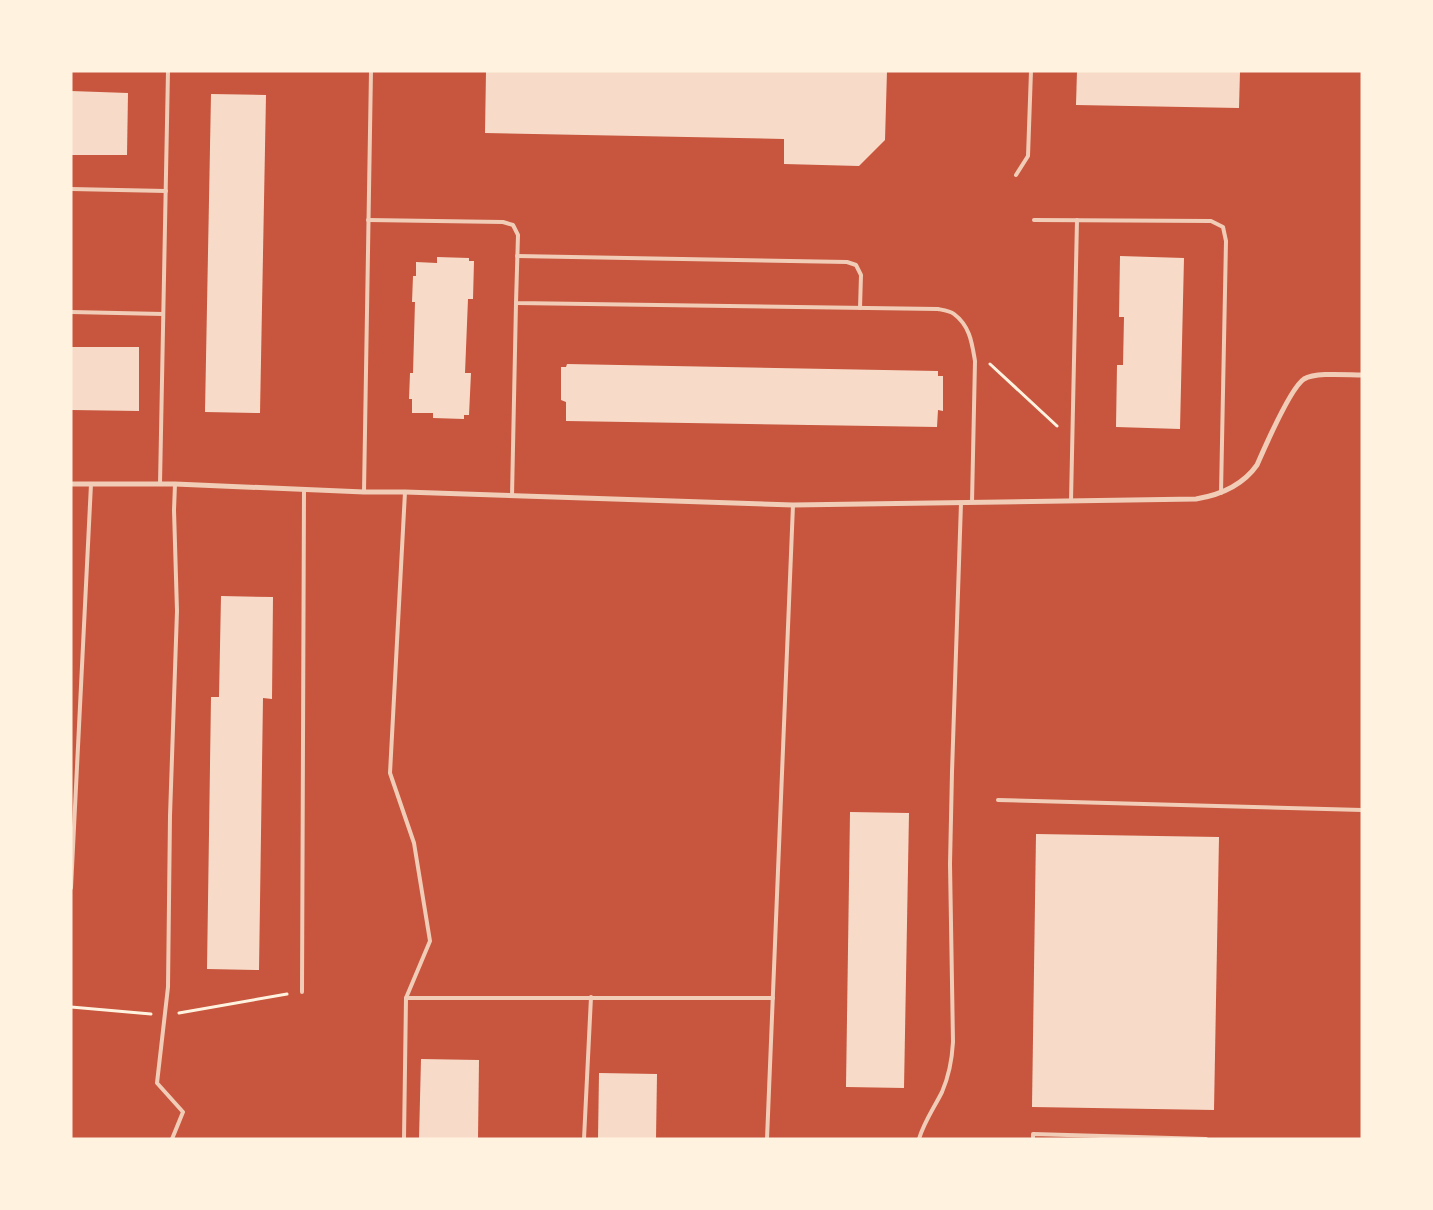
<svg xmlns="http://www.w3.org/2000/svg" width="1433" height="1210" viewBox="0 0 1433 1210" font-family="Mulish,sans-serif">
  <rect width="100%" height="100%" fill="#c8553d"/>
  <g fill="#f7dbc8">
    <path d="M 486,71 L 887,71 L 885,140 L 859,166 L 784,164 L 784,139 L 485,133 Z"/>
    <path d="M 1077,71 L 1240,71 L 1239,108 L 1076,105 Z"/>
    <path d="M 71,91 L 128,93 L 127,155 L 71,155 Z"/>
    <path d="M 211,94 L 266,95 L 260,413 L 205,412 Z"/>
    <path d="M 1120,256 L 1184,258 L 1180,429 L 1116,427 L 1117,365 L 1123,365 L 1124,317 L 1119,317 Z"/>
    <path d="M 437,257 L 469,258 L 469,261 L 474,261 L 473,299 L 468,299 L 465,373 L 471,373 L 469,415 L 464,415 L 464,419 L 433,418 L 433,413 L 412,413 L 412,399 L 409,399 L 410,373 L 413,373 L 415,302 L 412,302 L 413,276 L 416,276 L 416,262 L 437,263 Z"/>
    <path d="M 71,347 L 139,347 L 139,411 L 71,410 Z"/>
    <path d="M 567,364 L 938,371 L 938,376 L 943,376 L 943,411 L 938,410 L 937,427 L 566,421 L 566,402 L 561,400 L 561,367 L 566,367 Z"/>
    <path d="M 221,596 L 273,597 L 272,699 L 263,698 L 259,970 L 207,969 L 211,697 L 219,697 Z"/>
    <path d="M 850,812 L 909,813 L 904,1088 L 846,1087 Z"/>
    <path d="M 1036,834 L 1219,837 L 1214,1110 L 1032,1107 Z"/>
    <path d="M 421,1059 L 479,1060 L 478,1139 L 419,1139 Z"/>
    <path d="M 599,1073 L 657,1074 L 656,1139 L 598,1139 Z"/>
  </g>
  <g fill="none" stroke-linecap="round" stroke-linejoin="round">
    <g stroke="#fff3e0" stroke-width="3">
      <path d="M 990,364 L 1057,426"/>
      <path d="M 71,1007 L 151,1014"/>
      <path d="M 179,1013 L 287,994"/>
    </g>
    <g stroke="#f1ccb7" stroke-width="4">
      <path d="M 1016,175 L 1028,156 L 1031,71"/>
      <path d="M 71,189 L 166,191"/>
      <path d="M 368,220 L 503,222 L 513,225 L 518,235 L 516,303 L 938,309 C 943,310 950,311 954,314 C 970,326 972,343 975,361 L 972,502"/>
      <path d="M 1034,220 L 1211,221 L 1223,227 L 1226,241 L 1221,493"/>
      <path d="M 517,256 L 847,262 L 856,265 L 861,275 L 860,308"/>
      <path d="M 71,312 L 163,314"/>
      <path d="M 160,484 L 168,71"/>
      <path d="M 364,492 L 371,71"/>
      <path d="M 512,496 L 516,303"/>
      <path d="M 1071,501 L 1077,220"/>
      <path d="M 998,800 L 1362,810"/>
      <path d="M 71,888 L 91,484"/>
      <path d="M 302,992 L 304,489"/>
      <path d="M 406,998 L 773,998"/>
      <path d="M 172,1139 L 183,1112 L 157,1083 L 168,987 L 170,816 L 177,611 L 174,510 L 175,484"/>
      <path d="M 404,1139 L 406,998 L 430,941 L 414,843 L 390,773 L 405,492"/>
      <path d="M 584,1139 L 591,997"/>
      <path d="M 767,1139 L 793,505"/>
      <path d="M 919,1139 C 924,1122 934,1108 942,1092 C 949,1076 952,1060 953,1042 L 950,864 L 952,772 L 961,503"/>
      <path d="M 1033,1139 L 1033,1134 L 1206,1139"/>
    </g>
    <path stroke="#f1ccb7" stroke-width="5" d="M 71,484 L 175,484 L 364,492 L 405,492 L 793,505 L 1196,499 C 1220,495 1243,485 1257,465 C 1265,447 1290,388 1304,379 C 1316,372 1347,375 1362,375"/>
  </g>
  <rect width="1433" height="1210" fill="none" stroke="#fff3e0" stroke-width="145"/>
</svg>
